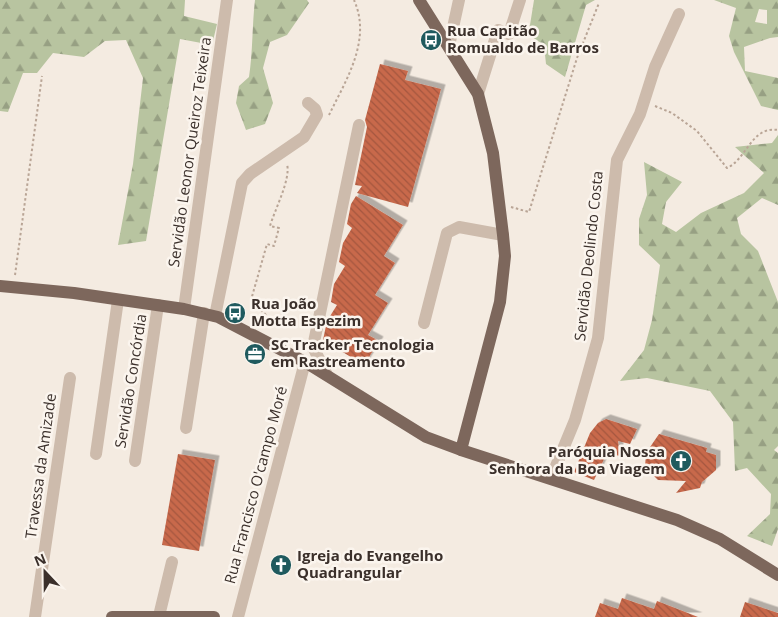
<svg xmlns="http://www.w3.org/2000/svg" width="778" height="617" viewBox="0 0 778 617" font-family="'Open Sans',sans-serif">
  <defs>
    <pattern id="forest-firs" width="22" height="20" patternUnits="userSpaceOnUse" patternTransform="scale(1.25)"><rect width="22" height="20" fill="#b8c4a0"/><path d="M5 1l3.5 6h-7zM16 11l3.5 6h-7z" fill="#97a083"/></pattern>
    <pattern id="building-back-hatch" width="6" height="6" patternUnits="userSpaceOnUse" patternTransform="scale(1.25)"><rect width="6" height="6" fill="#c8694b"/><path d="M-1 5l2 2M0 0l6 6M5-1l2 2" fill="none" stroke="#a4573f"/></pattern>
    <filter id="shadow"><feDropShadow dx="4.5" dy="-4.5" stdDeviation="0" flood-color="#0004"/></filter>
  </defs>
  <rect width="100%" height="100%" fill="#f4ebe1"/>
  <g fill="url(#forest-firs)" fill-rule="evenodd">
    <path d="M 0,0 L 185,0 L 184,16 L 217,24 L 212,45 L 180,39 L 146,241 L 118,245 L 133,164 L 143,78 L 126,40 L 105,41 L 84,57 L 53,53 L 37,73 L 23,73 L 8,112 L 0,111 Z"/>
    <path d="M 255,0 L 307,0 L 309,3 L 287,35 L 270,42 L 263,68 L 273,103 L 265,124 L 246,130 L 236,103 L 239,86 L 249,77 C 253,51 252,26 255,0 Z"/>
    <path d="M 534,0 L 595,0 L 586,5 L 565,77 L 546,64 L 544,45 L 526,33 L 530,25 Z"/>
    <path d="M 714,0 L 778,0 L 778,37 L 770,38 L 744,47 L 745,71 L 778,78 L 778,110 L 761,106 L 734,52 L 729,36 L 736,8 ZM 759,9 L 767,10 L 767,24 L 755,22 Z"/>
    <path d="M 778,135 L 778,205 L 762,198 L 737,218 L 741,234 L 758,251 L 778,302 L 778,446 L 774,450 L 778,453 L 778,529 L 772,546 L 747,536 L 770,514 L 771,494 L 747,468 L 735,471 L 733,422 L 710,391 L 647,378 L 620,381 L 644,350 L 652,320 L 660,265 L 639,245 L 639,219 L 647,195 L 644,162 L 682,182 L 666,202 L 662,224 L 676,232 L 701,213 L 744,193 L 764,173 L 735,147 L 772,143 Z"/>
  </g>
  <g fill="url(#building-back-hatch)" filter="url(#shadow)">
    <path d="M 380,64 L 408,71 L 405,80 L 441,89 L 408,207 L 357,193 L 362,186 L 355,185 L 367,127 L 365,120 Z"/>
    <path d="M 356,196 L 403,225 L 384,256 L 395,263 L 375,295 L 388,303 L 368,335 L 379,341 L 364,365 L 323,340 L 327,321 L 337,305 L 331,302 L 334,284 L 345,266 L 339,262 L 343,243 L 352,228 L 347,224 L 351,204 Z"/>
    <path d="M 606,419 L 637,429 L 630,444 L 618,441 L 620,456 L 607,453 L 594,480 L 574,472 L 590,433 L 598,423 Z"/>
    <path d="M 659,434 L 707,448 L 706,452 L 716,455 L 716,470 L 702,482 L 700,488 L 676,493 L 686,481 L 658,480 L 645,467 L 646,453 Z"/>
    <path d="M 178,454 L 215,460 L 199,551 L 162,545 Z"/>
    <path d="M 622,598 L 654,609 L 657,601 L 698,617 L 595,617 L 600,603 L 618,609 Z"/>
    <path d="M 745,602 L 778,613 L 778,617 L 740,617 Z"/>
  </g>
  <g fill="none" stroke-linecap="round" stroke-linejoin="round">
    <g stroke="#b9a596" stroke-width="2" stroke-dasharray="2.5 2.5" stroke-linecap="butt">
      <path d="M 655,106 L 672,113 L 697,131 L 727,168 C 747,159 751,126 778,130"/>
      <path d="M 329,115 C 346,80 372,40 354,0"/>
      <path d="M 511,207 L 529,212 L 577,58 L 599,3"/>
      <path d="M 15,275 L 42,76"/>
      <path d="M 266,315 L 251,300 L 267,244 L 274,246 L 279,228 L 270,226 C 275,209 291,179 287,164"/>
    </g>
    <g stroke="#cdbbac" stroke-width="12">
      <path d="M 449,46 L 459,0"/>
      <path d="M 478,94 L 498,30 L 509,34 L 520,0"/>
      <path d="M 184,309 L 227,0"/>
      <path d="M 215,316 L 242,183 L 250,174 L 304,137 L 317,115 L 315,109 L 308,103"/>
      <path d="M 424,323 L 447,233 L 459,227 L 503,235"/>
      <path d="M 327,375 L 313,347 L 359,125"/>
      <path d="M 186,428 L 204,313"/>
      <path d="M 96,454 L 118,300"/>
      <path d="M 135,461 L 158,305"/>
      <path d="M 551,478 L 575,420 L 598,338 L 617,160 L 640,114 L 655,67 L 679,14"/>
      <path d="M 159,616 L 172,562"/>
      <path d="M 35,617 L 70,378"/>
      <path d="M 238,617 L 305,362"/>
    </g>
    <g stroke="#7d675c" stroke-width="12">
      <path d="M 419,0 L 478,94 L 493,153 L 503,235 L 505,256 L 500,302 L 461,450"/>
      <path d="M 0,286 L 74,293 L 184,309 L 218,317 L 305,362 L 426,437 L 461,450 L 677,520 L 720,539 L 778,575"/>
      <path d="M 112,617 L 214,617"/>
    </g>
  </g>
  <defs>
    <g id="bus-disc" transform="scale(1.125)"><circle r="9.5" fill="#1f5a5e" stroke="#fbf5ee"/><path d="M-5-6H5V4H4V6H2V4H-2V6H-4V4H-5ZM-3.5-4V0h7V-4ZM-3.5 1.2v1.5H-2V1.2ZM2 1.2v1.5H3.5V1.2Z" fill="#fff"/></g>
    <g id="office-disc" transform="scale(1.125)"><circle r="9.5" fill="#1f5a5e" stroke="#fbf5ee"/><path d="M-6-3h4V-5.5h4V-3h4V5H-6ZM-1-4.5V-3h2v-1.5ZM-6 0V1H6V0Z" fill="#fff"/></g>
    <g id="church-disc" transform="scale(1.125)"><circle r="9.5" fill="#1f5a5e" stroke="#fbf5ee"/><path d="M-1.2-6h2.4v3.5h3.3v2.4h-3.3V6h-2.4V-.1h-3.3v-2.4h3.3Z" fill="#fff"/></g>
  </defs>
  <g fill-rule="evenodd">
    <use href="#bus-disc" x="431" y="40"/>
    <use href="#bus-disc" x="235" y="313"/>
    <use href="#office-disc" x="255" y="354"/>
    <use href="#church-disc" x="681" y="461"/>
    <use href="#church-disc" x="281" y="565"/>
  </g>
  <g text-anchor="middle" stroke-width="5" stroke-linejoin="round" paint-order="stroke">
    <g font-size="15" font-weight="bold" fill="#3b302b" stroke="#fbf5ee" text-anchor="start">
      <text x="447" y="36">Rua Capitão<tspan x="447" dy="17">Romualdo de Barros</tspan></text>
      <text x="251" y="309">Rua João<tspan x="251" dy="17">Motta Espezim</tspan></text>
      <text x="271" y="350">SC Tracker Tecnologia<tspan x="271" dy="17">em Rastreamento</tspan></text>
      <text x="665" y="457" text-anchor="end">Paróquia Nossa<tspan x="665" dy="17">Senhora da Boa Viagem</tspan></text>
      <text x="297" y="561">Igreja do Evangelho<tspan x="297" dy="17">Quadrangular</tspan></text>
    </g>
    <g font-size="15" fill="#3b302b" stroke="#fbf5ee">
      <text transform="translate(190 152) rotate(-82)" y="5">Servidão Leonor Queiroz Teixeira</text>
      <text transform="translate(589 256) rotate(-84)" y="5">Servidão Deolindo Costa</text>
      <text transform="translate(131 381) rotate(-81)" y="5">Servidão Concórdia</text>
      <text transform="translate(41 466) rotate(-82)" y="5">Travessa da Amizade</text>
      <text transform="translate(256 485) rotate(-75)" y="5">Rua Francisco O'campo Moré</text>
    </g>
  </g>
  <g transform="translate(45 572) rotate(338)" stroke="#fbf5ee" stroke-width="4" paint-order="stroke">
  <path d="M0-4L9 19L0 12L-9 19Z" fill="#3b302b"/>
  <text y="-8" font-size="14" font-weight="bold" text-anchor="middle" fill="#3b302b">N</text>
  </g>
</svg>
